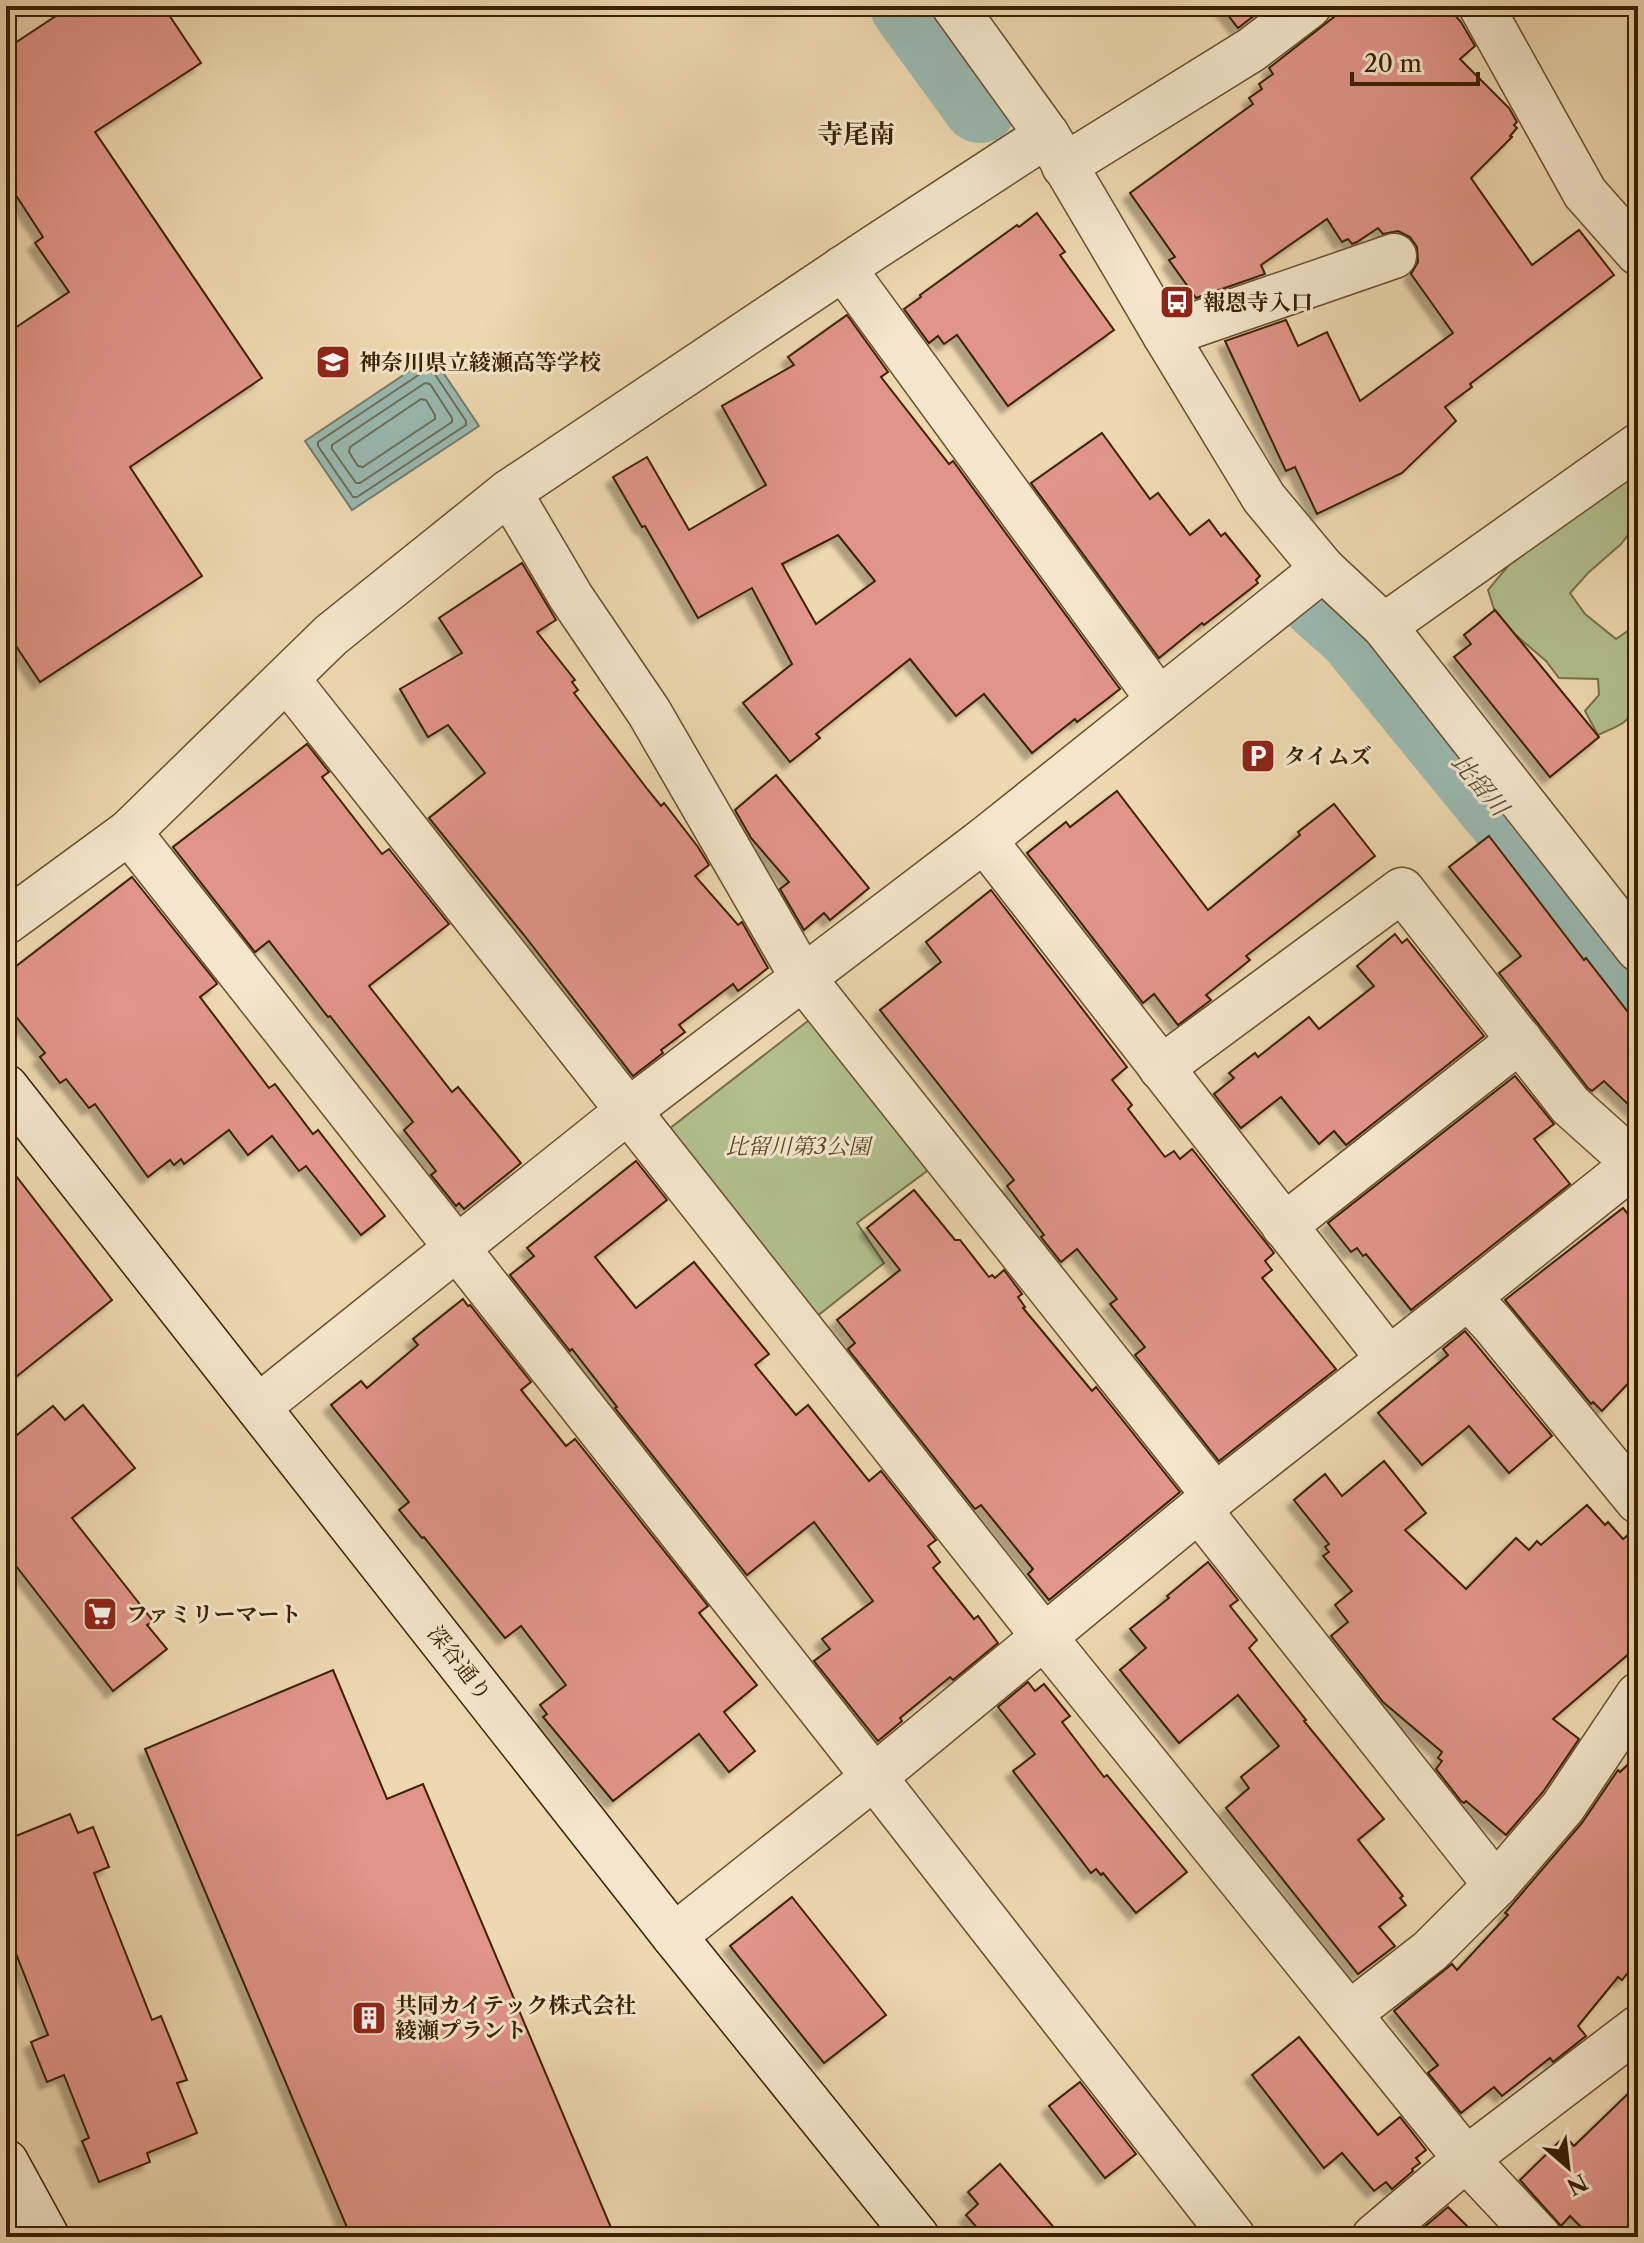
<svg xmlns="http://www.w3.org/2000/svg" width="1644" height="2243" viewBox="0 0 1644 2243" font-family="'Libre Caslon Text','Noto Serif JP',serif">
  <defs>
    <filter id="shadow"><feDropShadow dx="-7" dy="7" stdDeviation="2" flood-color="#0004"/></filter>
  </defs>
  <rect width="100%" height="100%" fill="#eed8b0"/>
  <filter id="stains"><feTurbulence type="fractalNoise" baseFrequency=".0025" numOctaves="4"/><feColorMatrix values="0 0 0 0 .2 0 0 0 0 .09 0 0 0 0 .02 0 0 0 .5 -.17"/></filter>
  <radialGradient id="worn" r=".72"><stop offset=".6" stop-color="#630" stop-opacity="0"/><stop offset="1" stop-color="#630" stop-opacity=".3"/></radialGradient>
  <g fill="#b3c090" stroke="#767048" stroke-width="2">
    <path d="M 1638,461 L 1638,522 L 1621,544 L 1588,573 L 1570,593 L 1585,614 L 1616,639 L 1638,624 L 1638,694 L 1635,696 C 1633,724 1621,724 1598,735 L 1585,711 L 1599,695 L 1598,679 L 1559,678 L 1546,661 L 1497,619 L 1488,590 L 1518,554 L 1566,524 Z"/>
    <path d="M 813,1017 L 931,1168 L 857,1223 L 884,1263 L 816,1317 L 669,1129 Z"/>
  </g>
  <path fill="#9ab9b1" stroke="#747c6b" stroke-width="2" d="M 432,356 L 479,426 L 352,510 L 305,441 Z"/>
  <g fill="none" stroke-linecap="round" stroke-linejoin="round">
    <g stroke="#6a6c59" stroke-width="2">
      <path d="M 429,368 L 432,370 L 466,421 L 466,425 L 357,497 L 353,497 L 318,446 L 318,442 Z"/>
      <path d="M 425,383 L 430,384 L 452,418 L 452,422 L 360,483 L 356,483 L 332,449 L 332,445 Z"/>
      <path d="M 421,399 L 426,400 L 435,415 L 435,419 L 363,467 L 358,466 L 349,452 L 350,447 Z"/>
    </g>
    <g stroke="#9ab9b1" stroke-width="76">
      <path d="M 908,6 L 980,105"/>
      <path d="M 1317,600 L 1355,634 L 1606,941 L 1638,975"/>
    </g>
  </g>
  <g fill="#e1948a" stroke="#3a2001" stroke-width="2" fill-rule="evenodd" filter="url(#shadow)">
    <path d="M 71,6 L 163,6 L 201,63 L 95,132 L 262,378 L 130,467 L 202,576 L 40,682 L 6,631 L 6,334 L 69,292 L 35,243 L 43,237 L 6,180 L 6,49 Z"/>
    <path d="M 1221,6 L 1262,6 L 1264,8 L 1238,28 Z"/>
    <path d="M 1348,6 L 1447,6 L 1461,22 L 1475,46 L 1460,59 L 1509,108 L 1517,122 L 1514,125 L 1517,128 L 1510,136 L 1512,137 L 1471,178 L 1532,265 L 1579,230 L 1614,275 L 1470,384 L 1472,387 L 1445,407 L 1456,421 L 1402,473 L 1317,514 L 1295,467 L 1286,471 L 1225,341 L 1286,320 L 1298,346 L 1327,332 L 1360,401 L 1453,333 L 1411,274 L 1418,262 L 1417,247 L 1410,237 L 1398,231 L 1383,234 L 1378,228 L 1357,242 L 1352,244 L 1348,239 L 1342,242 L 1327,219 L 1261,265 L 1265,274 L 1196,298 L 1169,260 L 1175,257 L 1130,193 L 1253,104 L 1249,98 L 1262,89 L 1259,84 L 1273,74 L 1269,68 Z"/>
    <path d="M 1037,213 L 1065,252 L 1060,255 L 1114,330 L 1008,406 L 957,335 L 944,344 L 938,336 L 929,343 L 904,309 L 921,297 L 920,295 L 1017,225 L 1019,227 Z"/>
    <path d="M 847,315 L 888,372 L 881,377 L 949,464 L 953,461 L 1120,689 L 1077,722 L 1075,719 L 1032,753 L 984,694 L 956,716 L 910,659 L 816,734 L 820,738 L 790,762 L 743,703 L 792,664 L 752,588 L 698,618 L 645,526 L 642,527 L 613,477 L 647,457 L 689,530 L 766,485 L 722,406 L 794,365 L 788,357 ZM 838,535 L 875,581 L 816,624 L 782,564 Z"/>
    <path d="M 1102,433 L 1150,499 L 1158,493 L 1190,535 L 1209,520 L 1221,536 L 1225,533 L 1260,576 L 1256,580 L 1258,583 L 1204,625 L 1202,623 L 1159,658 L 1031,483 Z"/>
    <path d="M 522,563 L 556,620 L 537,632 L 575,680 L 572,682 L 578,690 L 574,693 L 648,790 L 661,806 L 664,803 L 698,847 L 709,865 L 695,876 L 738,925 L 742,922 L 768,968 L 738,991 L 733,984 L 679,1025 L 685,1032 L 661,1050 L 663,1053 L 633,1076 L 524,935 L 429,818 L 485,773 L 448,725 L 428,737 L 400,689 L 462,653 L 439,618 Z"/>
    <path d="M 1495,610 L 1599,737 L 1550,777 L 1454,657 L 1471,644 L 1464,635 Z"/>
    <path d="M 307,744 L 329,772 L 322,777 L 382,854 L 389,849 L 449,924 L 369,986 L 452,1092 L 458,1087 L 521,1163 L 464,1209 L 459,1203 L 456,1206 L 431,1175 L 436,1171 L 404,1130 L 413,1122 L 330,1016 L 328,1017 L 269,941 L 255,952 L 173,847 Z"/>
    <path d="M 776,775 L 869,888 L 830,920 L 824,913 L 804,930 L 780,889 L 789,882 L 751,838 L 735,810 Z"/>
    <path d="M 1117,791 L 1208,910 L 1300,835 L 1298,832 L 1334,804 L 1375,856 L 1246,956 L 1250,960 L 1206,995 L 1211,1000 L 1178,1025 L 1154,994 L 1143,1003 L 1027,853 L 1066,822 L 1070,827 Z"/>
    <path d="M 1489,836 L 1584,960 L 1586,958 L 1638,1025 L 1638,1114 L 1604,1081 L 1592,1091 L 1588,1088 L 1499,973 L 1521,956 L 1449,867 Z"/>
    <path d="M 132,877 L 216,982 L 217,984 L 200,997 L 269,1088 L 275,1084 L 313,1134 L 318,1130 L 385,1216 L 361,1235 L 306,1166 L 299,1171 L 272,1136 L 248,1155 L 229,1130 L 184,1164 L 181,1159 L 174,1165 L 170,1160 L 148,1177 L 95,1104 L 89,1108 L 66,1079 L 60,1083 L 40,1057 L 45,1053 L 6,1004 L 6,974 Z"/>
    <path d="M 991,890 L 1127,1067 L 1112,1080 L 1132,1105 L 1128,1109 L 1165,1157 L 1174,1151 L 1180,1159 L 1192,1149 L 1274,1253 L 1265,1261 L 1272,1270 L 1262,1278 L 1336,1369 L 1219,1461 L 1135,1355 L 1145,1347 L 1110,1304 L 1117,1299 L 1077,1249 L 1061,1262 L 1041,1237 L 1044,1235 L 1007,1186 L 1014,1180 L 880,1010 L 941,962 L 926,942 Z"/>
    <path d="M 1395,934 L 1402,943 L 1407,939 L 1484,1036 L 1346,1145 L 1334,1131 L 1319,1144 L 1281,1097 L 1241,1128 L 1214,1094 L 1234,1078 L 1229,1073 L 1255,1053 L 1258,1057 L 1309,1017 L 1319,1029 L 1374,986 L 1357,966 Z"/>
    <path d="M 1515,1076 L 1554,1124 L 1534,1139 L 1570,1184 L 1411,1310 L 1366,1254 L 1363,1256 L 1357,1248 L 1351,1252 L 1328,1223 Z"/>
    <path d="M 636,1161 L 667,1200 L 595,1257 L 636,1308 L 694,1262 L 769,1354 L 755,1365 L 796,1415 L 808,1405 L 869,1481 L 881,1471 L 936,1540 L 928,1546 L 940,1562 L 933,1568 L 974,1619 L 978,1616 L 998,1643 L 953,1680 L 950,1677 L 900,1718 L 902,1721 L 878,1741 L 814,1661 L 830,1649 L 822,1639 L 873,1601 L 814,1522 L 747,1575 L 615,1408 L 617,1407 L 572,1349 L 570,1351 L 510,1275 L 534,1256 L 527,1248 Z"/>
    <path d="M 6,1163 L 112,1300 L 6,1385 Z"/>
    <path d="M 914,1190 L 955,1240 L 960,1240 L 989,1277 L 992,1275 L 995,1278 L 1004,1270 L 1022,1294 L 1018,1297 L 1025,1307 L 1023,1308 L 1092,1391 L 1096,1387 L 1180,1492 L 1049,1600 L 1028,1574 L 1033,1569 L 981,1505 L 975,1509 L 848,1349 L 855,1343 L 837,1320 L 900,1270 L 867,1228 Z"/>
    <path d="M 1623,1208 L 1638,1226 L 1638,1373 L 1602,1411 L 1593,1402 L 1591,1404 L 1505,1300 Z"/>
    <path d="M 463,1299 L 468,1306 L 470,1305 L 531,1382 L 521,1390 L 566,1446 L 575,1439 L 708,1606 L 699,1613 L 757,1685 L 724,1712 L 755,1751 L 729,1772 L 699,1734 L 613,1801 L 543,1717 L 547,1714 L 540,1705 L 566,1685 L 521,1626 L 505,1638 L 424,1537 L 422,1538 L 399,1510 L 409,1502 L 331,1405 L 361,1381 L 367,1388 L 418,1345 L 413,1339 Z"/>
    <path d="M 1465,1331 L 1552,1436 L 1509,1473 L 1469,1426 L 1422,1465 L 1378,1413 L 1448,1355 L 1443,1349 Z"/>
    <path d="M 83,1405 L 135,1468 L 72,1518 L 153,1621 L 147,1625 L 167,1649 L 113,1691 L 6,1553 L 6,1444 L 53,1406 L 65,1420 Z"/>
    <path d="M 1384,1461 L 1426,1513 L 1405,1530 L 1466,1589 L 1516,1538 L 1529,1550 L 1537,1541 L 1541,1545 L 1587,1505 L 1605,1525 L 1608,1522 L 1623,1539 L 1638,1527 L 1638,1646 L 1553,1719 L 1579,1739 L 1543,1792 L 1506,1835 L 1466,1801 L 1464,1803 L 1461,1801 L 1436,1769 L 1442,1761 L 1438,1758 L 1442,1752 L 1383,1702 L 1331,1636 L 1348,1622 L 1335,1605 L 1352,1591 L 1323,1556 L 1329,1552 L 1325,1547 L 1329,1544 L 1294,1500 L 1325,1474 L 1342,1496 Z"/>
    <path d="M 1208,1562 L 1238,1600 L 1230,1606 L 1257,1640 L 1249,1648 L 1306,1720 L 1304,1721 L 1384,1819 L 1358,1840 L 1403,1896 L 1400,1898 L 1406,1905 L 1379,1927 L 1395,1946 L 1358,1974 L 1226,1808 L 1249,1788 L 1241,1777 L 1279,1746 L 1238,1695 L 1179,1743 L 1120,1670 L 1146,1648 L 1130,1629 L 1169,1598 L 1167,1596 Z"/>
    <path d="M 333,1670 L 387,1799 L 423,1784 L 615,2237 L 351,2237 L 145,1749 Z"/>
    <path d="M 1028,1682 L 1035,1691 L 1044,1684 L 1070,1716 L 1062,1722 L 1104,1777 L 1107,1775 L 1187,1872 L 1136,1913 L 1103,1873 L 1101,1875 L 1096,1869 L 1091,1873 L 1013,1771 L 1035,1754 L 998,1707 Z"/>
    <path d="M 1638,1755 L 1638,1960 L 1622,1980 L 1618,1977 L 1578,2026 L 1586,2036 L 1553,2062 L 1550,2058 L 1502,2096 L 1494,2087 L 1461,2113 L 1428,2073 L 1438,2065 L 1394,2011 L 1452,1964 L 1457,1970 L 1508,1915 L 1505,1913 L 1582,1823 L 1618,1770 L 1620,1772 Z"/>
    <path d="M 70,1814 L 78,1833 L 93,1827 L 109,1867 L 94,1873 L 152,2020 L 161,2016 L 187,2080 L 177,2083 L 197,2133 L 147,2153 L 150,2162 L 99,2182 L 82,2141 L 89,2138 L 64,2075 L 47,2082 L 31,2042 L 48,2035 L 6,1928 L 6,1840 Z"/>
    <path d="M 792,1897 L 886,2015 L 824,2063 L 730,1946 Z"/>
    <path d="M 1299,2037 L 1378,2135 L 1400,2117 L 1426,2150 L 1416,2158 L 1420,2163 L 1412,2169 L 1413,2171 L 1392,2189 L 1386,2182 L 1374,2191 L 1342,2153 L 1324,2168 L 1252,2075 Z"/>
    <path d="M 1080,2082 L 1136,2154 L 1105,2178 L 1049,2106 Z"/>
    <path d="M 1638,2084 L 1638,2237 L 1591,2237 L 1570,2216 L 1561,2226 L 1520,2180 L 1565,2136 L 1574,2146 Z"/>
    <path d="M 1000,2164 L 1062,2237 L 985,2237 L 966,2215 L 978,2204 L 968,2192 Z"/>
    <path d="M 1448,2207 L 1478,2237 L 1429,2237 L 1423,2228 Z"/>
  </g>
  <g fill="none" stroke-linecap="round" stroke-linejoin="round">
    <g stroke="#674e2d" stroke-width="47">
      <g id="street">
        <path d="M 954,6 L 1047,135 L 1165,335 L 1264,498 L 1323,569 L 1384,626 L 1638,949"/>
        <path d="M 1481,6 L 1585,193 L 1638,253"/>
        <path d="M 1064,166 L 1251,50 L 1309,6"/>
        <path d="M 843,268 L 1159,700"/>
        <path d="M 1165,335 L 1394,256"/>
        <path d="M 509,492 L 571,597 L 649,712 L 803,978 L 1215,1496"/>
        <path d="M 1384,626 L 1638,446"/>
        <path d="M 287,679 L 1045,1638 L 1466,2159 L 1539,2237"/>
        <path d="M 129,832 L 874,1777 L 1233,2237"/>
        <path d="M 984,840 L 1388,1358"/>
        <path d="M 6,922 L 129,832 L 331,635 L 509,492 L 872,249 L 1047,135"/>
        <path d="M 1161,1068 L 1402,890 L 1570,1105 L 1638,1166"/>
        <path d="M 1284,1226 L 1520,1040"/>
        <path d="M 1468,1297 L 1636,1163"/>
        <path d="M 258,1407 L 628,1111 L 984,840 L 1323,569"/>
        <path d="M 1199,1510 L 1496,1885"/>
        <path d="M 674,1936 L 874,1777 L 1215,1496 L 1468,1297 L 1493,1324 L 1638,1501"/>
        <path d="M 1349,2014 L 1430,1951 L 1496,1885 L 1563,1807 L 1638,1695"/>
        <path d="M 1374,2237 L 1466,2159 L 1638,2028"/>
      </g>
    </g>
    <g stroke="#3a2001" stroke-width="47">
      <g id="secondary">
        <path d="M 6,1087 L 674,1936 L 917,2237"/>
        <path d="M 6,2162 L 47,2237"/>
      </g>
    </g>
    <use href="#street" stroke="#f4e6cc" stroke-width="44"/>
    <use href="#secondary" stroke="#f4e6cc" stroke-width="44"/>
  </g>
  <defs>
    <g id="bus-square" transform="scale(1.8)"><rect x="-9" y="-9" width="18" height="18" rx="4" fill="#8f2418" stroke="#f4e6cc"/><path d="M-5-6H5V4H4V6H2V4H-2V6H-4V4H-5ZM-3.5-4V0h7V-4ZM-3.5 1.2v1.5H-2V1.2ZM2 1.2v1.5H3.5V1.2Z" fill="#fff"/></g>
    <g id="school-square" transform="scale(1.8)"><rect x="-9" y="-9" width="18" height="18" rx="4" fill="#8f2418" stroke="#f4e6cc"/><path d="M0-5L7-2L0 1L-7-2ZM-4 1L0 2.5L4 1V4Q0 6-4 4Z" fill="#fff"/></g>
    <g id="parking-square" transform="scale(1.8)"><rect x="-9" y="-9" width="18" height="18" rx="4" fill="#8f2418" stroke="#f4e6cc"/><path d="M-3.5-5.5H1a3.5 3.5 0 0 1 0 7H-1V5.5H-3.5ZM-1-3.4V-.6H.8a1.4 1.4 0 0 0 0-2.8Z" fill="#fff"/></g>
    <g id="supermarket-square" transform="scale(1.8)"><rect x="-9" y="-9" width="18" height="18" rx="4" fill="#8f2418" stroke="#f4e6cc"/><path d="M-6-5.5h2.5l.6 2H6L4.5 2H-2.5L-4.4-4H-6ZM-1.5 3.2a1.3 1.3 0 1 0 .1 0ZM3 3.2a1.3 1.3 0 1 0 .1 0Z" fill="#fff"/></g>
    <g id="building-square" transform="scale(1.8)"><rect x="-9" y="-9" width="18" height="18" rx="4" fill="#8f2418" stroke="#f4e6cc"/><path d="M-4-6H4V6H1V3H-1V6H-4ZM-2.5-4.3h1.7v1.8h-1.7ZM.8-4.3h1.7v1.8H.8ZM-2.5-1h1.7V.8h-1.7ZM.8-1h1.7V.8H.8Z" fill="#fff"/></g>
  </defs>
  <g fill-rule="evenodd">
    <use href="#bus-square" x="1177" y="302"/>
    <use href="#school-square" x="333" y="362"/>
    <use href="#parking-square" x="1258" y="756"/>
    <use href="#supermarket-square" x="100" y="1614"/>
    <use href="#building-square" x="369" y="2018"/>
  </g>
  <g text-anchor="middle" stroke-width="6" stroke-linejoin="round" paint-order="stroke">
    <g font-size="22" font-weight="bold" fill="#3a2001" stroke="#f4e6cc" text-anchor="start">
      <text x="1203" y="310">報恩寺入口</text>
      <text x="359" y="370">神奈川県立綾瀬高等学校</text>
      <text x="1284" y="764">タイムズ</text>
      <text x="126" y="1622">ファミリーマート</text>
      <text x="395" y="2013">共同カイテック株式会社<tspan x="395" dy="25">綾瀬プラント</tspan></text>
    </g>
    <g font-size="22" font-style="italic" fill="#584825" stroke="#f4e6cc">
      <text x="798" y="1154">比留川第3公園</text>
    </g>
    <g font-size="22" fill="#3a2001" stroke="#f4e6cc">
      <text transform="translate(460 1663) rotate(52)" y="8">深谷通り</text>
    </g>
    <g font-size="24" font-style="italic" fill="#574e36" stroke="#f4e6cc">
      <text transform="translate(1480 785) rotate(50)" y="8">比留川</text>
    </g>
    <g font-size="26" font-weight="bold" fill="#3a2001" stroke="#f4e6cc">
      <text x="856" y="143">寺尾南</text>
    </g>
  </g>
  <rect width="1644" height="2243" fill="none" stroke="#eed8b0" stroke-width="32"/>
  <rect x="8" y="8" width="1628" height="2227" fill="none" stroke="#3a2001" stroke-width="4"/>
  <rect x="16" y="16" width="1612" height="2211" fill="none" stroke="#3a2001" stroke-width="2"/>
  <g transform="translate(1568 2167) rotate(152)" stroke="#f4e6cc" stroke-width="6" paint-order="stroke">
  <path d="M0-6L14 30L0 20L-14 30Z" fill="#3a2001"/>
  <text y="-12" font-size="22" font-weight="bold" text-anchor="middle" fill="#3a2001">N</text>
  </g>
  <path d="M1352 72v12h126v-12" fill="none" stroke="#3a2001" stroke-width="4"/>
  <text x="1364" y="72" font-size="24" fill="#3a2001" stroke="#f4e6cc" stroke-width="6" paint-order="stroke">20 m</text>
  <rect width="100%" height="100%" filter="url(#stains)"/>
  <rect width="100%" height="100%" fill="url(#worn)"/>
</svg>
